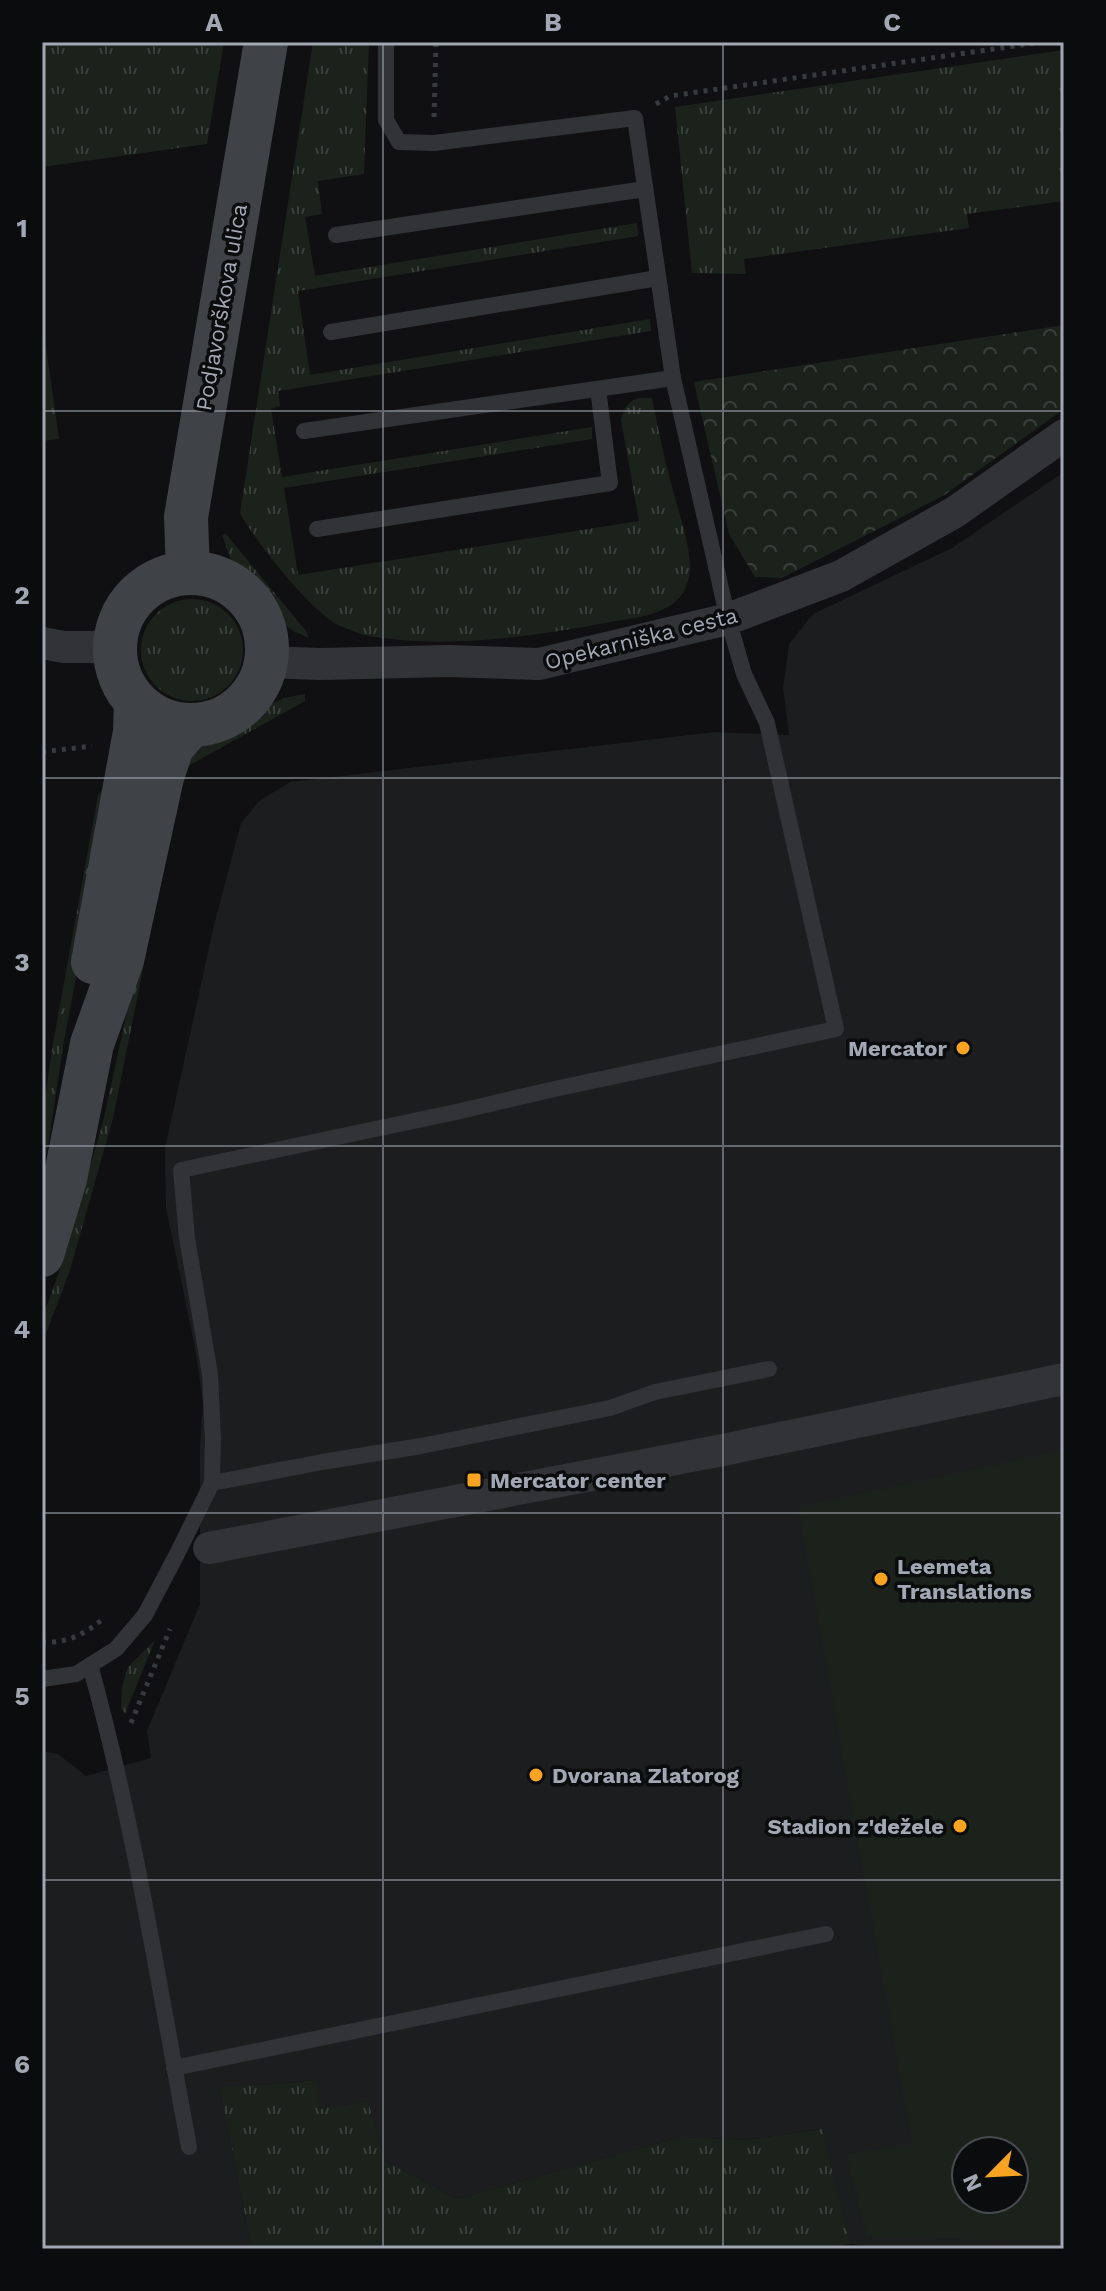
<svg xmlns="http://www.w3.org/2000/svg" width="1106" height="2291" viewBox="0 0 1106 2291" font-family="'Work Sans',sans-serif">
  <defs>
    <pattern id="grass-tufts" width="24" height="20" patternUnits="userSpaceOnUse" patternTransform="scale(2)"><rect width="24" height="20" fill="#1b221b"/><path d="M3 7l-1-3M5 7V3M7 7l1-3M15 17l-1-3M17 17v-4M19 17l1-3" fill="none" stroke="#393f3a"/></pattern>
    <pattern id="park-crowns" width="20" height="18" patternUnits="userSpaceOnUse" patternTransform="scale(2)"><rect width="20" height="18" fill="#1b221b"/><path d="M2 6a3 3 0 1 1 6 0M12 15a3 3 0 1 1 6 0" fill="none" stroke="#393f3a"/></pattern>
  </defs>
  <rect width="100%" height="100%" fill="#101012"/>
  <path fill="#1c1d1f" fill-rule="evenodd" d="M 1064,472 L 1064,2249 L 893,2249 L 850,2244 L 821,2129 L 747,2140 L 681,2137 L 457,2199 L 385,2161 L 368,2101 L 320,2109 L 315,2080 L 277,2084 L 219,2086 L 252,2249 L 42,2249 L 42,1751 L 58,1754 L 86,1776 L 151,1758 L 147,1731 L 200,1604 L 200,1445 L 203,1403 L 195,1347 L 166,1208 L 165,1148 L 214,925 L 241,823 L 259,801 L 290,782 L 715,732 L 789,735 L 783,688 L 789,644 L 813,614 L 952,548 ZM 966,2151 L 1014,2151 L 1014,2199 L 966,2199 Z"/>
  <g fill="url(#grass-tufts)">
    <path d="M 42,42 L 224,42 L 207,144 L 42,167 Z"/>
    <path d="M 313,42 L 369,42 L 364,174 L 318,181 L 322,214 L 305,217 L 315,276 L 637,223 L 638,236 L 298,291 L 310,375 L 650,319 L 651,331 L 278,391 L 280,406 L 271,409 L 282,477 L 592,427 L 592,439 L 284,488 L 298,575 L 639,521 L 621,420 C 627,401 632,397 652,398 C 658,428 664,458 672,487 C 679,514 690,542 690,570 C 690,576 686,588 683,593 C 667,617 630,618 605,623 C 531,637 450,648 375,637 C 364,636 351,630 340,626 C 312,613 255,541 240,513 Z"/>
    <path d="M 1064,50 L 1064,201 L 967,214 L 969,228 L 744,259 L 746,274 L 692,273 L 675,107 Z"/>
    <path d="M 42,318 L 59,439 L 42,441 Z"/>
    <path d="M 226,534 L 306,631 L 309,638 L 295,632 L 283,624 L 268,596 L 231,560 L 222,535 Z"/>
    <circle cx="192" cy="650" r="51"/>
    <path d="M 305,694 L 305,701 L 181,770 L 202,742 L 224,737 L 247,723 L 262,709 L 284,698 Z"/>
    <path d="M 104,787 L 110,797 L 63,1046 L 48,1147 L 42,1172 L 42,1117 L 53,1044 L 98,795 Z"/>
    <path d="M 176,805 L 113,1118 L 70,1270 L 42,1344 L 42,1319 L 63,1261 L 104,1118 L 132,988 Z"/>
    <path d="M 155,1640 L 125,1714 L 121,1708 L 122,1687 L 128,1667 Z"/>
    <path d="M 316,2080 L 320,2109 L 368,2101 L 385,2161 L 457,2199 L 681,2137 L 747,2140 L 822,2129 L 850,2244 L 819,2249 L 252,2249 L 219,2086 L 277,2084 Z"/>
  </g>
  <path fill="url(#park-crowns)" d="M 1064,325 L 1064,409 L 943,496 L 782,578 L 755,577 L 729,534 L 694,382 Z"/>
  <path fill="#1b221b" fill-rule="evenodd" d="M 1064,1450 L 1064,2241 L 867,2238 L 846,2154 L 912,2144 L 798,1507 ZM 966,2151 L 1014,2151 L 1014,2199 L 966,2199 Z"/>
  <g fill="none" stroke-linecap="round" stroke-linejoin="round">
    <g stroke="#373a3e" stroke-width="5" stroke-dasharray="4 6" stroke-linecap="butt">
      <path d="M 656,104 L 670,96 L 1042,42"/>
      <path d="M 434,117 L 436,42"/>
      <path d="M 42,752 L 92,746"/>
      <path d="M 42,1642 C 67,1644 87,1633 105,1617"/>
      <path d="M 131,1723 L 170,1629"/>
    </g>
    <g stroke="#313337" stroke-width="16">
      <path d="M 336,235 L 645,189"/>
      <path d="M 331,332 L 658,278"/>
      <path d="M 304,431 L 673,378"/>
      <path d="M 317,529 L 610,483 L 598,389"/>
      <path d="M 212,1483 L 322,1462 L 421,1446 L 610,1408 L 655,1392 L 769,1369"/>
      <path d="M 90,1665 C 134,1823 159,1986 189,2147"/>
      <path d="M 42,1679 L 76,1674 L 116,1649 L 145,1615 L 177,1554 L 212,1483 L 213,1439 L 210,1374 L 187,1238 L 181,1170 L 456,1112 L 550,1090 L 836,1029 L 767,723 L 744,674 L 728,619 L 673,378 L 635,118 L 434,143 L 399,142 L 386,120 L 386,42"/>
      <path d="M 174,2068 L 826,1934"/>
    </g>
    <g stroke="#313337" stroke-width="32">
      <path d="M 42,643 L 64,647 L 115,647"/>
      <path d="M 266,662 L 321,664 L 448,661 L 539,664 L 728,619 L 841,576 L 955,512 L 1064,435"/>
      <path d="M 209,1548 L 723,1450 L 1064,1379"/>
    </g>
    <g stroke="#3f4247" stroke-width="44">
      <path d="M 188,573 L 186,517 L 266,42"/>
      <circle cx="191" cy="649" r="76"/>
      <path d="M 93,962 L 128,770 L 135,732 L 136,702"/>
      <path d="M 42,1255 L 65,1179 L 92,1044 L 122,960 L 162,777 L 172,747 L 190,726"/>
    </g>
  </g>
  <path fill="none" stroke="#a1a8b3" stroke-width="2" stroke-opacity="0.55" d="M 383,42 L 383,2249M 723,42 L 723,2249M 42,411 L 1064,411M 42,778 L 1064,778M 42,1146 L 1064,1146M 42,1513 L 1064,1513M 42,1880 L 1064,1880"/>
  <g fill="#f9a421" stroke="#0b0c0d" stroke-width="3">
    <circle cx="963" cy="1048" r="8"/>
    <rect x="466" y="1472" width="16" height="16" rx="4"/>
    <circle cx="881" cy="1579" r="8"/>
    <circle cx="536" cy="1775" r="8"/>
    <circle cx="960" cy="1826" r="8"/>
  </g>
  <g text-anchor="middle" stroke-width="7" stroke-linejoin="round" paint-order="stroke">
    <g font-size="22" fill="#a1a8b3" stroke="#0b0c0d">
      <text transform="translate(221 307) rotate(-80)" y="8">Podjavorškova ulica</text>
      <text transform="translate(641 638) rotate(-14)" y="8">Opekarniška cesta</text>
    </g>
    <g font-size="22" font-weight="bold" fill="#a1a8b3" stroke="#0b0c0d" text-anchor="start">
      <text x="947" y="1056" text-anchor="end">Mercator</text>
      <text x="490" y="1488">Mercator center</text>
      <text x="897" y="1574">Leemeta<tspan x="897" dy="25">Translations</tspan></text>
      <text x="552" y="1783">Dvorana Zlatorog</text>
      <text x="944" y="1834" text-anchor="end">Stadion z'dežele</text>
    </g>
  </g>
  <rect width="1106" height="2291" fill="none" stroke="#0b0c0d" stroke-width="88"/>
  <g transform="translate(990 2175) rotate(246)"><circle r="38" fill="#0b0c0d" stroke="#474a4f" stroke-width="2"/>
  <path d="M0-6L14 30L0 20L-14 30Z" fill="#f9a421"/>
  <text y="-12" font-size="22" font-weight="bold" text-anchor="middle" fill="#a1a8b3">N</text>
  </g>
  <rect x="44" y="44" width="1018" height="2203" fill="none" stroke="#a1a8b3" stroke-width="3"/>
  <g font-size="26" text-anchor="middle" font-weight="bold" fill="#a1a8b3">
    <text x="214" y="31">A</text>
    <text x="553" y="31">B</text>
    <text x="892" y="31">C</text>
    <text x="22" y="237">1</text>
    <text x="22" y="604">2</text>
    <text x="22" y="971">3</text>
    <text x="22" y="1338">4</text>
    <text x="22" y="1705">5</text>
    <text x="22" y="2073">6</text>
  </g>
</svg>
